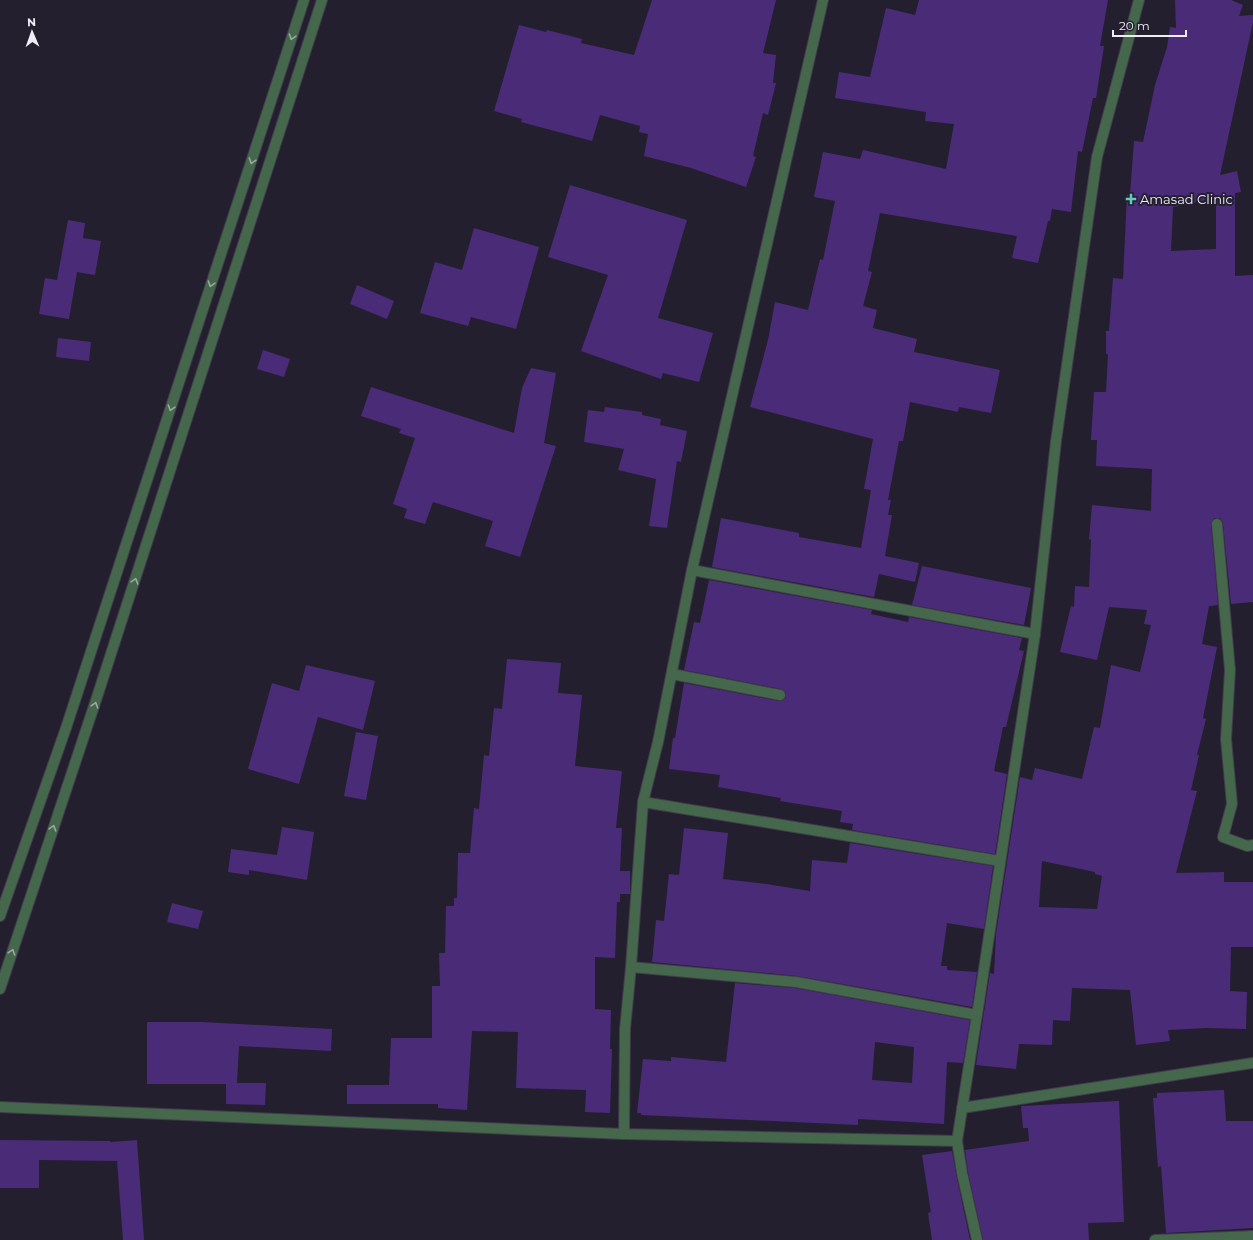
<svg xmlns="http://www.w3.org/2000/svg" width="1253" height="1240" viewBox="0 0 1253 1240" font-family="Montserrat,sans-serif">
  <rect width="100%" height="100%" fill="#241f2f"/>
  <g fill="#4a2b78" fill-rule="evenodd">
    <path d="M 652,0 L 776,0 L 763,53 L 776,55 L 773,83 L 776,83 L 768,115 L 763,113 L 753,156 L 756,157 L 746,187 L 691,168 L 644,156 L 648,134 L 639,132 L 640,126 L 600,115 L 592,141 L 521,122 L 522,119 L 494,111 L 519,25 L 546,32 L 547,30 L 582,39 L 581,43 L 634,55 Z"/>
    <path d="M 919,0 L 1108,0 L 1100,46 L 1104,46 L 1096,98 L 1093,98 L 1082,152 L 1078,151 L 1071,212 L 1052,209 L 1050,221 L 1048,221 L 1038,263 L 1012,258 L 1017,236 L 880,213 L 868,271 L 872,272 L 863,306 L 877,310 L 873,328 L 917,339 L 914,352 L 1000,370 L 991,413 L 959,407 L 958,412 L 910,402 L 903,441 L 899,441 L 888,500 L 891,500 L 888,515 L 892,515 L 885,556 L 919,563 L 915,582 L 879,574 L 874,597 L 712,567 L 721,518 L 799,533 L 799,537 L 861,548 L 871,490 L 864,489 L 873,439 L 750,407 L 768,340 L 775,302 L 808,310 L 820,259 L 823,260 L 835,201 L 814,197 L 823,152 L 860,159 L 863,150 L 946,169 L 954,124 L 925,121 L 926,112 L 835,98 L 839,72 L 870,77 L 886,8 L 915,15 Z"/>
    <path d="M 1175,0 L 1231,0 L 1243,5 L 1239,16 L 1253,15 L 1253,22 L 1220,175 L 1237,171 L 1241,192 L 1235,193 L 1235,276 L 1253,275 L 1253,602 L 1231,604 L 1223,523 L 1220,518 L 1214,518 L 1211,525 L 1218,605 L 1209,606 L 1202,644 L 1217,647 L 1203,718 L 1206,719 L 1197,755 L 1199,755 L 1191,790 L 1197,791 L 1176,873 L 1224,872 L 1224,882 L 1253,882 L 1253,947 L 1231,947 L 1230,991 L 1247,992 L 1246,1029 L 1206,1028 L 1168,1030 L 1170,1041 L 1136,1045 L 1130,990 L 1072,988 L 1070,1021 L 1053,1020 L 1052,1045 L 1019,1044 L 1016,1069 L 976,1065 L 990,973 L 994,974 L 996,934 L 1020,777 L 1032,780 L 1035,768 L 1082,779 L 1094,727 L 1100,728 L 1111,665 L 1140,672 L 1151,625 L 1144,624 L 1147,610 L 1109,607 L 1097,660 L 1060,652 L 1071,606 L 1074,607 L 1075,586 L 1089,587 L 1091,540 L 1089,539 L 1092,505 L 1151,511 L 1152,469 L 1096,466 L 1097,440 L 1091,440 L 1094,392 L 1106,392 L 1108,354 L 1106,354 L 1106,331 L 1109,331 L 1113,278 L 1123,279 L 1127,195 L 1130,195 L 1134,141 L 1143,142 L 1155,85 L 1167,47 L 1170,27 L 1176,28 ZM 1216,198 L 1216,249 L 1171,251 L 1173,207 ZM 1042,861 L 1095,872 L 1095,874 L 1102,876 L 1097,909 L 1039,907 Z"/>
    <path d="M 570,185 L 687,220 L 658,318 L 713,333 L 699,382 L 663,373 L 661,379 L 581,351 L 608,275 L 548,257 Z"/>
    <path d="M 68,220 L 85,223 L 83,238 L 101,241 L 95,275 L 77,272 L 69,319 L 39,314 L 45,278 L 57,280 Z"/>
    <path d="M 474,228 L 539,247 L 516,329 L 471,317 L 468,326 L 420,313 L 435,262 L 462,270 Z"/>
    <path d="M 357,285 L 394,301 L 387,319 L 350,304 Z"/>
    <path d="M 58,338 L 91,342 L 89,361 L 56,357 Z"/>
    <path d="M 263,350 L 290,359 L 284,377 L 257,369 Z"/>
    <path d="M 531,368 L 556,373 L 544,443 L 556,446 L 520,557 L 485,546 L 493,521 L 433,502 L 425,524 L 404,518 L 407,509 L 393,504 L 415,438 L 399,433 L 401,429 L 361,416 L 371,387 L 514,433 L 522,388 Z"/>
    <path d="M 605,407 L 642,412 L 642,415 L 661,419 L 660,425 L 687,431 L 681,462 L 677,461 L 667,528 L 649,526 L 656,479 L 618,470 L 624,449 L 584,442 L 588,410 L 604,412 Z"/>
    <path d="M 922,566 L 1031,588 L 1024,625 L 912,605 Z"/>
    <path d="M 709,580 L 872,610 L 871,614 L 908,622 L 909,617 L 1022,638 L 1019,650 L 1024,651 L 1006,727 L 1003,727 L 994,771 L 1007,774 L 995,854 L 852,830 L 853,824 L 840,822 L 842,811 L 780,801 L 781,798 L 718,787 L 720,775 L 669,769 L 673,738 L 675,738 L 684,683 L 779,701 L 782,701 L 786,697 L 786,693 L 781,689 L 684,670 L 694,622 L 700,623 Z"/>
    <path d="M 507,659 L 561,663 L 558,693 L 582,695 L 575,766 L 622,771 L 616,828 L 622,828 L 620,871 L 630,871 L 630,894 L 620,894 L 620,902 L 617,902 L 615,958 L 595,957 L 595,1009 L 611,1010 L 610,1049 L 612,1049 L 610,1113 L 585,1112 L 586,1090 L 516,1088 L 518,1032 L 472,1031 L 467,1110 L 438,1108 L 438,1104 L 347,1104 L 347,1085 L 389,1085 L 391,1038 L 432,1038 L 432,986 L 440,986 L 439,953 L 445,953 L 446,906 L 454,906 L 454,898 L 457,898 L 458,853 L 470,853 L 474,808 L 479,809 L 484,755 L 489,756 L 494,708 L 502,709 Z"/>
    <path d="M 306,665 L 375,681 L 363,730 L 318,717 L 299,784 L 248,769 L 272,683 L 299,691 Z"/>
    <path d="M 356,732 L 378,736 L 366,800 L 344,796 Z"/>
    <path d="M 282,827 L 314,832 L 307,880 L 249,870 L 249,875 L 228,872 L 231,849 L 277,855 Z"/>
    <path d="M 684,828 L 728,833 L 723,879 L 766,884 L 810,891 L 812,860 L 847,863 L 850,843 L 993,866 L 984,929 L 947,923 L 941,966 L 947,966 L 947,970 L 977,972 L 972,1007 L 797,976 L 652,962 L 656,920 L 664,921 L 669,874 L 679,875 Z"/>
    <path d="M 172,903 L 203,911 L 198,929 L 167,922 Z"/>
    <path d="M 735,983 L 795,988 L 970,1020 L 963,1063 L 947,1062 L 944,1124 L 858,1119 L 858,1125 L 641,1115 L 641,1113 L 637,1113 L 643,1059 L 671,1061 L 671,1057 L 726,1062 ZM 875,1042 L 914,1047 L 912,1083 L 872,1080 Z"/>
    <path d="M 147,1022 L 202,1022 L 332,1029 L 331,1051 L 239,1046 L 237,1083 L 266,1083 L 265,1105 L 226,1104 L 226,1084 L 147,1084 Z"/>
    <path d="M 1224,1090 L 1226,1121 L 1253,1121 L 1253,1228 L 1166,1233 L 1161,1166 L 1158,1167 L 1153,1098 L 1157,1098 L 1157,1093 Z"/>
    <path d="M 1119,1101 L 1124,1222 L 1088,1223 L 1089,1240 L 983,1240 L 968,1172 L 965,1150 L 1029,1141 L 1028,1128 L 1023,1128 L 1021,1106 Z"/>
    <path d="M 0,1140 L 110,1141 L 110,1142 L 137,1140 L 144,1240 L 123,1240 L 117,1161 L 39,1160 L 39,1188 L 0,1188 Z"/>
    <path d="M 952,1151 L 956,1174 L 970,1240 L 932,1240 L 928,1213 L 931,1212 L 922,1155 Z"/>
  </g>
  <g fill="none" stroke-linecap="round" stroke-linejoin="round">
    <g stroke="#403c4b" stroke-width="12">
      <g id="minor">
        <path d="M 1217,524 L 1230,670 L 1226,739 L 1232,804 L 1223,837 L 1247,846 L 1253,845"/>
        <path d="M 692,570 L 1035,634"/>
        <path d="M 672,674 L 780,695"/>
        <path d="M 643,802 L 1000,861"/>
        <path d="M 631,967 L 796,982 L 977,1015 L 957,1141"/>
        <path d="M 977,1015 L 1035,634 L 1056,441 L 1097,157 L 1139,0"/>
        <path d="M 0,1107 L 624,1134 L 957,1141 L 962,1173 L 977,1240"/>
        <path d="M 962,1108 L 1253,1063"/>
        <path d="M 624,1134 L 625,1029 L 631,967 L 643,802 L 658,742 L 692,570 L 823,0"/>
        <path d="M 1155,1240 L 1253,1236"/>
      </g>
    </g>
    <g stroke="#403c4b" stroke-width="12">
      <g id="tertiary">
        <path d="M 0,916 L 66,728 L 304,0"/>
        <path d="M 0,989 L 98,694 L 322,0"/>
      </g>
    </g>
    <use href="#minor" stroke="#45674c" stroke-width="10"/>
    <use href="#tertiary" stroke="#45674c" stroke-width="10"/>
  </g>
  <defs><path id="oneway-chevron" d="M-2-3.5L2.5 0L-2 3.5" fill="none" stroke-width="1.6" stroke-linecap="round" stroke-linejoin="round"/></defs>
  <g stroke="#9aaaa1">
    <use href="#oneway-chevron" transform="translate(292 37) rotate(108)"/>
    <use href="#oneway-chevron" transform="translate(252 161) rotate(108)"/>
    <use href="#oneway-chevron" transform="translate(211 284) rotate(108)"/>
    <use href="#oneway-chevron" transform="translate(171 408) rotate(108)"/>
    <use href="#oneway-chevron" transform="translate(135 581) rotate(-72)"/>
    <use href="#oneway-chevron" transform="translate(95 705) rotate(-72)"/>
    <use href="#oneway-chevron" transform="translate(53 828) rotate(-72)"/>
    <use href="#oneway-chevron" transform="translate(12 952) rotate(-72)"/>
  </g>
  <path fill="#5eceb8" stroke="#241f2f" stroke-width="1.5" d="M1129 193h4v4h4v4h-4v4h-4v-4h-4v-4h4z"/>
  <g text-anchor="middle" stroke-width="4" stroke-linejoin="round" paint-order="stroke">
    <g font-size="13" fill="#efecf6" stroke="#241f2f" text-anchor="start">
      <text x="1140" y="204">Amasad Clinic</text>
    </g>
  </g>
  <g transform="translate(32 32) rotate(358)" stroke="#241f2f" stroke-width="3" paint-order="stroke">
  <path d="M0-3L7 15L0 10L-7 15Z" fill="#efecf6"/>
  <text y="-6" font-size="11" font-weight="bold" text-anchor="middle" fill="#efecf6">N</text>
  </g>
  <path d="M1113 30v6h73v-6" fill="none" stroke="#efecf6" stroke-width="2"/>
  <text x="1119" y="30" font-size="12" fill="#efecf6" stroke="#241f2f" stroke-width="3" paint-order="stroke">20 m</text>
</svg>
